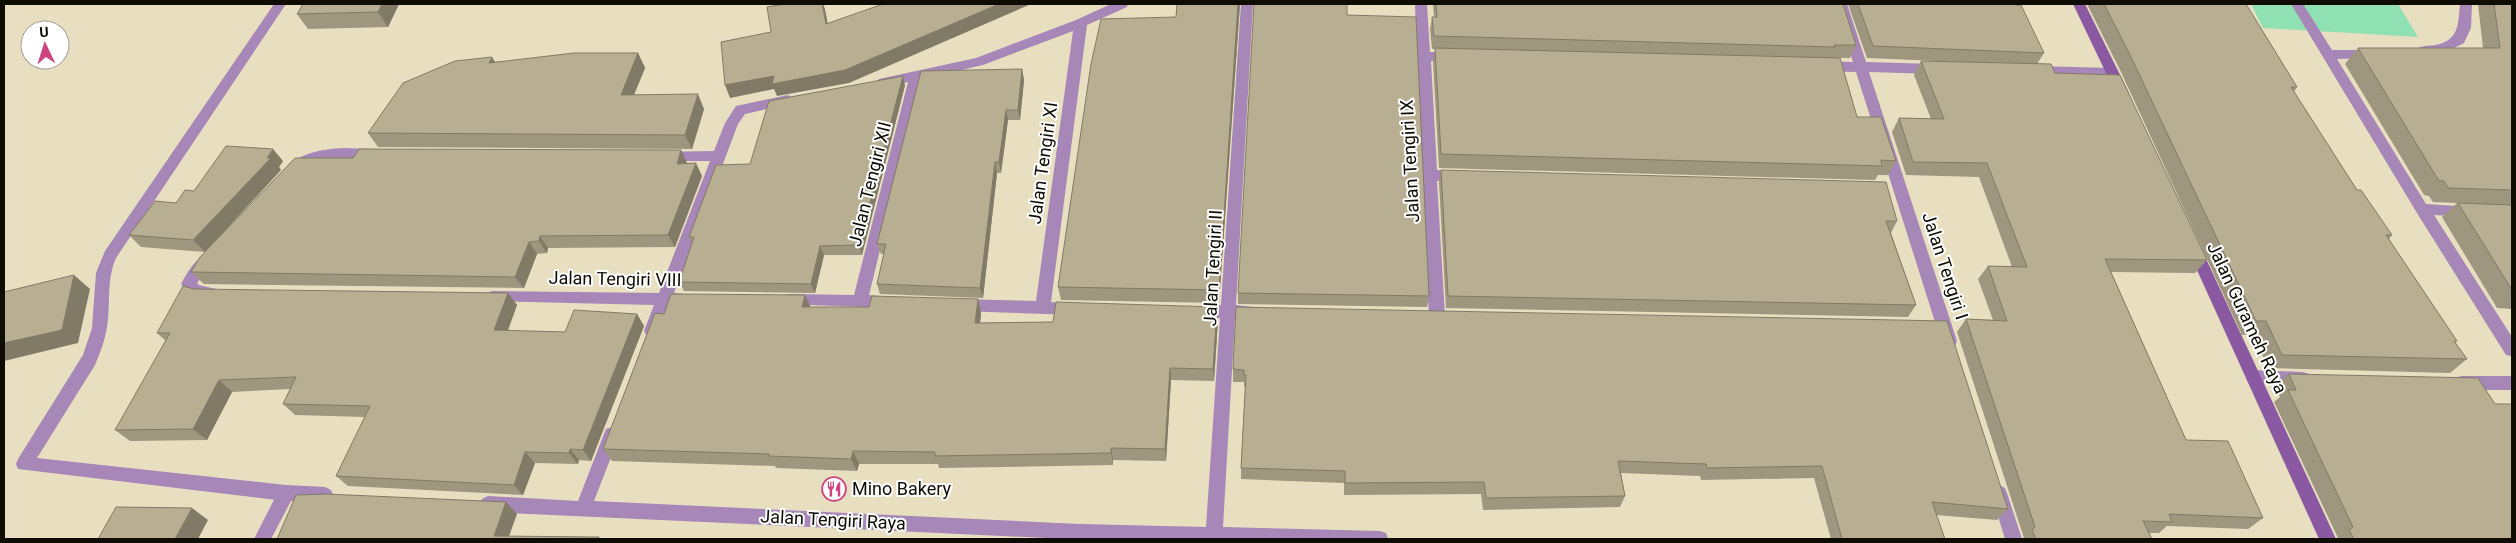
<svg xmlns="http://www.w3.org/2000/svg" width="2516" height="543" viewBox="0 0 2516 543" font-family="Roboto,sans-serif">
  <rect width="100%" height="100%" fill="#e8dfc0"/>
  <path fill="#8fe0b3" d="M 2251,4 L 2398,4 L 2418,37 L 2263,28 Z"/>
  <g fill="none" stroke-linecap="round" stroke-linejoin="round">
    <path fill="#a786b8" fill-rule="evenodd" d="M 274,4 L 286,4 L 116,258 C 106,281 111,303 107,327 C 105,340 100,353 95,365 L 37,458 L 286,485 L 292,488 L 294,493 L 292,498 L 286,501 L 18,469 L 16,464 L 18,459 L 83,355 L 92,328 L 96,273 L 105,251 Z"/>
    <g fill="#a786b8" fill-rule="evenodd">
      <path d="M 1111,4 L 1128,4 L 1127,7 L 1087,25 L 1051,302 L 1079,305 L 1082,309 L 1079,313 L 1074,315 L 959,311 L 954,309 L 951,305 L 954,301 L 959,299 L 1036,301 L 1073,31 L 983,65 L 922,79 L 869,295 L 896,298 L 899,302 L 896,306 L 891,308 L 782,304 L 779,300 L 782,296 L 787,294 L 854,295 L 908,82 L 884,87 L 879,85 L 877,82 L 879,79 L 976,58 L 1076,20 Z"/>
      <path d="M 1241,4 L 1253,4 L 1236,305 L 1261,308 L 1264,312 L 1261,316 L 1235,318 L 1223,527 L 1380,531 L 1386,533 L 1388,539 L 1068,539 L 488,512 L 482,509 L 480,504 L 482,499 L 488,496 L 578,501 L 604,434 L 606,429 L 612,427 L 618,429 L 620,434 L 594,501 L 1080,524 L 1206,527 L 1220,318 L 1192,315 L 1189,311 L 1192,307 L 1221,305 Z"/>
      <path d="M 1415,4 L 1427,4 L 1430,52 L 1453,52 L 1460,57 L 1453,62 L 1431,61 L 1437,170 L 1466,172 L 1468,176 L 1466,180 L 1437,181 L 1445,316 L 1442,320 L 1437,322 L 1432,320 L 1429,316 L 1421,175 Z"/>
      <path d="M 1835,4 L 1847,4 L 1866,62 L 1936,64 L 1943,69 L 1936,74 L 1869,72 L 1957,341 L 1955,346 L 1949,347 L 1943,346 L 1941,341 L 1856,72 L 1821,71 L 1814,66 L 1821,61 L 1853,62 Z"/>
      <path d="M 2291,4 L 2303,4 L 2332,50 L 2377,50 L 2379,53 L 2372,58 L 2337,59 L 2426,204 L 2473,207 L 2475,211 L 2473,215 L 2468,217 L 2434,215 L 2512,337 L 2512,356 L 2506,355 L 2417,213 Z"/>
      <path d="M 2460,4 L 2472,4 L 2471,28 L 2464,43 L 2442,54 L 2420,53 L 2418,50 L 2420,47 C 2427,45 2434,46 2440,44 C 2460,38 2458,21 2460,4 Z"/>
      <path d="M 2036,66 L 2112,68 L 2119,73 L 2112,78 L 2036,76 L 2029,71 Z"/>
      <path d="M 788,95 L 795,100 L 793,103 L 745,114 L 738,124 L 674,293 L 694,295 L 697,299 L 694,303 L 670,305 L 657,336 L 652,337 L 647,336 L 644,331 L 654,305 L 487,301 L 484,297 L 487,293 L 492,291 L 659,293 L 710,161 L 663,161 L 656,156 L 658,152 L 714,151 L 725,123 L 736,106 Z"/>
      <path d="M 344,148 L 375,149 L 382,154 L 375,159 L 323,161 L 295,174 L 290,173 L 288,169 C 297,152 326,149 344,148 Z"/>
      <path d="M 208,254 L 213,256 L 215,260 L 197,283 L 199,285 L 216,289 L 219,293 L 216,297 L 211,299 L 190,295 L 181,284 C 187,273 195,258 208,254 Z"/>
      <path d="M 2254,370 L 2303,372 L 2309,374 L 2311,379 L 2309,384 L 2303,386 L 2254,384 L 2248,382 L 2246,377 L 2248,372 Z"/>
      <path d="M 2461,376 L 2512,376 L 2512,390 L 2461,390 L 2455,388 L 2453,383 L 2455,378 Z"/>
      <path d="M 286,485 L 325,487 L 331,490 L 333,495 L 331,500 L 325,503 L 291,501 L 271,539 L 254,539 L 280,488 Z"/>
      <path d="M 1999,485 L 2005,488 L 2007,493 L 2022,539 L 2005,539 L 1991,493 L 1993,488 Z"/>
    </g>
    <g fill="#8b59a2" fill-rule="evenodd">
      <path d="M 2073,4 L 2085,4 L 2129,93 L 2127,96 L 2117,96 Z"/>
      <path d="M 2194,242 L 2199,244 L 2201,248 L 2336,539 L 2319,539 L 2187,248 L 2189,244 Z"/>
    </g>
  </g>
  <g fill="#9e967e">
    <path d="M 399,4 L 388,27 L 308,29 L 297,14 Z"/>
    <path d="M 1177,4 L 1240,4 L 1219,303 L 1061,300 L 1058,287 L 1176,17 Z"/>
    <path d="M 1433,4 L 1843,4 L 1856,45 L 1850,58 L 1840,58 L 1857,117 L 1896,161 L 1888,175 L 1878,175 L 1875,180 L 1439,168 L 1433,63 L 1435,49 L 1432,49 L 1430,29 L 1432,17 L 1434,17 Z"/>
    <path d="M 1848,4 L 2015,4 L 2044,53 L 2037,64 L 2055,73 L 2207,260 L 2195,273 L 2111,272 L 2186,440 L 2263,518 L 2248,529 L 2167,526 L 2159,533 L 2149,533 L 2152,539 L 2023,539 L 2024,538 L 1957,332 L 1966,319 L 1993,320 L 1978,279 L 1988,266 L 2012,267 L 1979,177 L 1906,175 L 1892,132 L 1899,118 L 1931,119 L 1914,75 L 1921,61 L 1937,61 L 1867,58 Z"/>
    <path d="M 2087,4 L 2246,4 L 2297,87 L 2294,92 L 2357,190 L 2392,235 L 2389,239 L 2457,341 L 2455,342 L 2467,359 L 2450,373 L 2268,368 L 2253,334 L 2242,335 L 2121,72 Z"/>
    <path d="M 2478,4 L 2512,4 L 2512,309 L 2497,308 L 2442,217 L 2457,203 L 2433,202 L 2429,196 L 2424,195 L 2345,64 L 2358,48 L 2483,48 Z"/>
    <path d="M 1347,15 L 1429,296 L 1427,307 L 1238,304 L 1238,293 Z"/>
    <path d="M 638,53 L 645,68 L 634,95 L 704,109 L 692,149 L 378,147 L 368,133 L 495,62 Z"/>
    <path d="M 1022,69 L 1024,80 L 1020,120 L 1008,120 L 1001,173 L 997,173 L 983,298 L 880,294 L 877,284 L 884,254 L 881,254 L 877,244 Z"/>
    <path d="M 905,85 L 862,255 L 824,255 L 815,293 L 684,291 L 679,282 L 692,243 L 689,237 L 750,164 Z"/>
    <path d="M 283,161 L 279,167 L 281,170 L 205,252 L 141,247 L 129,235 L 194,191 Z"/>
    <path d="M 687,163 L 687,164 L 702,176 L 675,247 L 548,248 L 547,253 L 537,254 L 524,288 L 204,284 L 191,272 Z"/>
    <path d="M 1441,170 L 1897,221 L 1891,233 L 1916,305 L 1908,317 L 1446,308 L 1439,183 Z"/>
    <path d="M 508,293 L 517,305 L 508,331 L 565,332 L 637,314 L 644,326 L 591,461 L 579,460 L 578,464 L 535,463 L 523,495 L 348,486 L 336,476 L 365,417 L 295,415 L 283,404 L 290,389 L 232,392 L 207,440 L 130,441 L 115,430 L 166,341 L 157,333 Z"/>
    <path d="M 978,299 L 981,313 L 980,323 L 1053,322 L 1218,320 L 1214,381 L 1171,380 L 1166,461 L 1113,460 L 1113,465 L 939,468 L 938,464 L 859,464 L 857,471 L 776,468 L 775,466 L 612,461 L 603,449 L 664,314 L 810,307 L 869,307 Z"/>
    <path d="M 1236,307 L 2008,509 L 1997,520 L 1936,515 L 1944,539 L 1831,539 L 1814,478 L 1701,480 L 1700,476 L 1621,473 L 1625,496 L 1620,507 L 1483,510 L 1481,494 L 1344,495 L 1344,483 L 1241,479 L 1241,468 L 1245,387 L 1244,387 L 1244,382 L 1233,382 L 1233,369 Z"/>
    <path d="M 2289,374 L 2495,404 L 2512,539 L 2335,539 L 2338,538 L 2274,402 L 2280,397 L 2275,386 Z"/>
  </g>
  <g fill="#817a66">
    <path d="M 382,4 L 399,4 L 388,27 L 378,12 Z"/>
    <path d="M 822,4 L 823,4 L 825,9 L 830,36 L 826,24 Z"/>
    <path d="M 999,4 L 1031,4 L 849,83 L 777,96 L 774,89 L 730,98 L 725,85 Z"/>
    <path d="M 1238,4 L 1240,4 L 1219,303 L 1219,290 Z"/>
    <path d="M 638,53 L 645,68 L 628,109 L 621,95 Z"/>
    <path d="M 492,57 L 501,72 L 489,63 Z"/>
    <path d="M 1022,69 L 1024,80 L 1020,120 L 1018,110 Z"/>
    <path d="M 903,76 L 905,85 L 862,255 L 859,245 Z"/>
    <path d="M 698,94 L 704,109 L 692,149 L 685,135 Z"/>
    <path d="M 1006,110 L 1008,120 L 1001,173 L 999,162 Z"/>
    <path d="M 273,149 L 283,161 L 279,167 L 281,170 L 205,252 L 193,240 L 267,158 Z"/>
    <path d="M 681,150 L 687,163 L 683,176 L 677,164 Z"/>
    <path d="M 995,162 L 997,173 L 983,298 L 980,288 Z"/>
    <path d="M 696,163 L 702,176 L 675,247 L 668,235 Z"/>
    <path d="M 540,236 L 548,248 L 547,253 L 539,241 Z"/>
    <path d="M 529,242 L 537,254 L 524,288 L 515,277 Z"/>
    <path d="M 820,246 L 824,255 L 815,293 L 811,284 Z"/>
    <path d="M 74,275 L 90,289 L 78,343 L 4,361 L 4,343 Z"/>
    <path d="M 508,293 L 517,305 L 503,342 L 494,330 Z"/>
    <path d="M 805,295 L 811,308 L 802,307 Z"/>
    <path d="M 978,299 L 981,313 L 979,336 L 975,323 Z"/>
    <path d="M 1217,307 L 1218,320 L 1214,381 L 1213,369 Z"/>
    <path d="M 637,314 L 644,326 L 591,461 L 583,450 Z"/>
    <path d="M 1170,368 L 1171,380 L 1166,461 L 1165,449 Z"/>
    <path d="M 219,380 L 232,392 L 207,440 L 193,429 Z"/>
    <path d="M 1111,448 L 1113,460 L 1113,465 L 1111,453 Z"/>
    <path d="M 570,449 L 579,460 L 578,464 L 569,453 Z"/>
    <path d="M 853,451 L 859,464 L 857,471 L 851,459 Z"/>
    <path d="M 525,452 L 535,463 L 523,495 L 514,485 Z"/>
    <path d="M 506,502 L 517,514 L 508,539 L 494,536 Z"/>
    <path d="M 192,508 L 208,520 L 198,539 L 175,539 Z"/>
  </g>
  <g fill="#b8af92" stroke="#817a66">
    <path d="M 303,4 L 382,4 L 378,12 L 297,14 Z"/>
    <path d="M 785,4 L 822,4 L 826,24 L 883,4 L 999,4 L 845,70 L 772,84 L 774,76 L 725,85 L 721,42 L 771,32 L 767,7 Z"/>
    <path d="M 1177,4 L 1238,4 L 1219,290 L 1058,287 L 1091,64 L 1101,19 L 1176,17 Z"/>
    <path d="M 1254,4 L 1347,4 L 1347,15 L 1416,17 L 1429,296 L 1238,293 Z"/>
    <path d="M 1436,4 L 1843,4 L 1856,45 L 1834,45 L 1835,47 L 1434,36 L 1432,17 L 1437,17 Z"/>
    <path d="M 1858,4 L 2015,4 L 2016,5 L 2021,5 L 2044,53 L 1873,46 Z"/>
    <path d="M 2104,4 L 2246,4 L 2297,87 L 2291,87 L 2357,190 L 2361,190 L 2392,235 L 2386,235 L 2457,341 L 2454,341 L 2467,359 L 2282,355 L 2266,321 L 2256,321 L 2131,57 Z"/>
    <path d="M 2494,4 L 2512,4 L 2512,190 L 2448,188 L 2444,181 L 2439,181 L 2358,48 L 2500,48 Z"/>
    <path d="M 1435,48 L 1840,58 L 1857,117 L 1881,117 L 1896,161 L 1881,160 L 1882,166 L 1441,154 Z"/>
    <path d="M 574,53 L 638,53 L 621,95 L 698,94 L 685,135 L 368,133 L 403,83 L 455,61 L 492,57 L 489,63 Z"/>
    <path d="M 1921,61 L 2051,64 L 2055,73 L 2120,75 L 2207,260 L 2105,259 L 2186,440 L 2228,441 L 2263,518 L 2169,514 L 2172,522 L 2143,521 L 2152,539 L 2036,539 L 2032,530 L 2035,527 L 1966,319 L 2007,321 L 1988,266 L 2027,267 L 1987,163 L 1913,162 L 1899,118 L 1944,119 Z"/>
    <path d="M 1022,69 L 1018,110 L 1006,110 L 999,162 L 995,162 L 980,288 L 877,284 L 886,244 L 877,244 L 921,71 Z"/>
    <path d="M 903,76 L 859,245 L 820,246 L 811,284 L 679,282 L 694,237 L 689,237 L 716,165 L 750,164 L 769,101 Z"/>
    <path d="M 226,146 L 273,149 L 267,158 L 271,158 L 193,240 L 129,235 L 155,201 L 176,203 L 185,190 L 194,191 Z"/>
    <path d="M 359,149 L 681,150 L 677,164 L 696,163 L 668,235 L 540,236 L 539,241 L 529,242 L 515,277 L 191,272 L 200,257 L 295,158 L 353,158 Z"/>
    <path d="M 1441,170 L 1886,182 L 1897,221 L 1886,221 L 1916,305 L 1448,296 Z"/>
    <path d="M 2458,203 L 2512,205 L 2512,290 Z"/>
    <path d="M 74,275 L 62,330 L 4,343 L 4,292 Z"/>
    <path d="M 183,286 L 194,289 L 508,293 L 494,330 L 565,332 L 574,310 L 637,314 L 583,450 L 570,449 L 569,453 L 525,452 L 514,485 L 336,476 L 370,406 L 283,404 L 296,377 L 219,380 L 193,429 L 115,430 L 170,333 L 157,333 Z"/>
    <path d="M 671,294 L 805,295 L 802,307 L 869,307 L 872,296 L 978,299 L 975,323 L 1053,322 L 1056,302 L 1217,307 L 1213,369 L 1170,368 L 1165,449 L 1111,448 L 1111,453 L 935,456 L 935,452 L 853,451 L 851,459 L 769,456 L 769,454 L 603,449 L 655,313 L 664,314 Z"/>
    <path d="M 1236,307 L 1947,321 L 2008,509 L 1932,502 L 1945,539 L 1842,539 L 1822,466 L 1707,468 L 1706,464 L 1618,461 L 1625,496 L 1486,498 L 1484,482 L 1345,483 L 1345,471 L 1241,468 L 1246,375 L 1244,375 L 1244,370 L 1233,369 Z"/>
    <path d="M 2289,374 L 2478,378 L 2495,404 L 2512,404 L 2512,539 L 2354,539 L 2349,530 L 2353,527 L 2288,390 L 2296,390 Z"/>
    <path d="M 326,494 L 506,502 L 494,536 L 599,537 L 599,539 L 277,539 L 296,495 Z"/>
    <path d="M 116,507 L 192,508 L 175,539 L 98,539 Z"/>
  </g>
  <defs>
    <g id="restaurant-ring" transform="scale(1.25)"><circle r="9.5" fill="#fff" stroke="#cd447e" stroke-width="1.5"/><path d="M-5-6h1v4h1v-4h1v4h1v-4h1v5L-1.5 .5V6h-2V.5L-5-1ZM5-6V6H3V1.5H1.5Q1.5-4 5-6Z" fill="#cd447e"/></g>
  </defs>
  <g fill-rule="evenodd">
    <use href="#restaurant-ring" x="834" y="489"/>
  </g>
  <g text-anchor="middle" stroke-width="4" stroke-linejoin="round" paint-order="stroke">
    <g font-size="18" fill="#0f0c04" stroke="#fff">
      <text transform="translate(1410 161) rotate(-93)" y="6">Jalan Tengiri IX</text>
      <text transform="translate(1043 163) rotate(-82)" y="6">Jalan Tengiri XI</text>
      <text transform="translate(870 184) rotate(-76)" y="6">Jalan Tengiri XII</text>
      <text transform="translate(1945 266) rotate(72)" y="6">Jalan Tengiri I</text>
      <text transform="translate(1213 268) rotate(-87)" y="6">Jalan Tengiri II</text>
      <text transform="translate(615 279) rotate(1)" y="6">Jalan Tengiri VIII</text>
      <text transform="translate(2247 318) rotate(65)" y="6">Jalan Gurameh Raya</text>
      <text transform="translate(833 520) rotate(3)" y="6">Jalan Tengiri Raya</text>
    </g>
    <g font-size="18" fill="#0f0c04" stroke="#fff" text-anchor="start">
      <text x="852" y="495">Mino Bakery</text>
    </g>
  </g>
  <rect width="2516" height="543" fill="none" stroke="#0f0c04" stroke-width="10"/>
  <g transform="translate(45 45) rotate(356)"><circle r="24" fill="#ffffff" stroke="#9f9e9b"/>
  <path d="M0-4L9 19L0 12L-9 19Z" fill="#cd447e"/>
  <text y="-8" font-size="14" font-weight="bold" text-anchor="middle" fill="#0f0c04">U</text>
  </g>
</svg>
